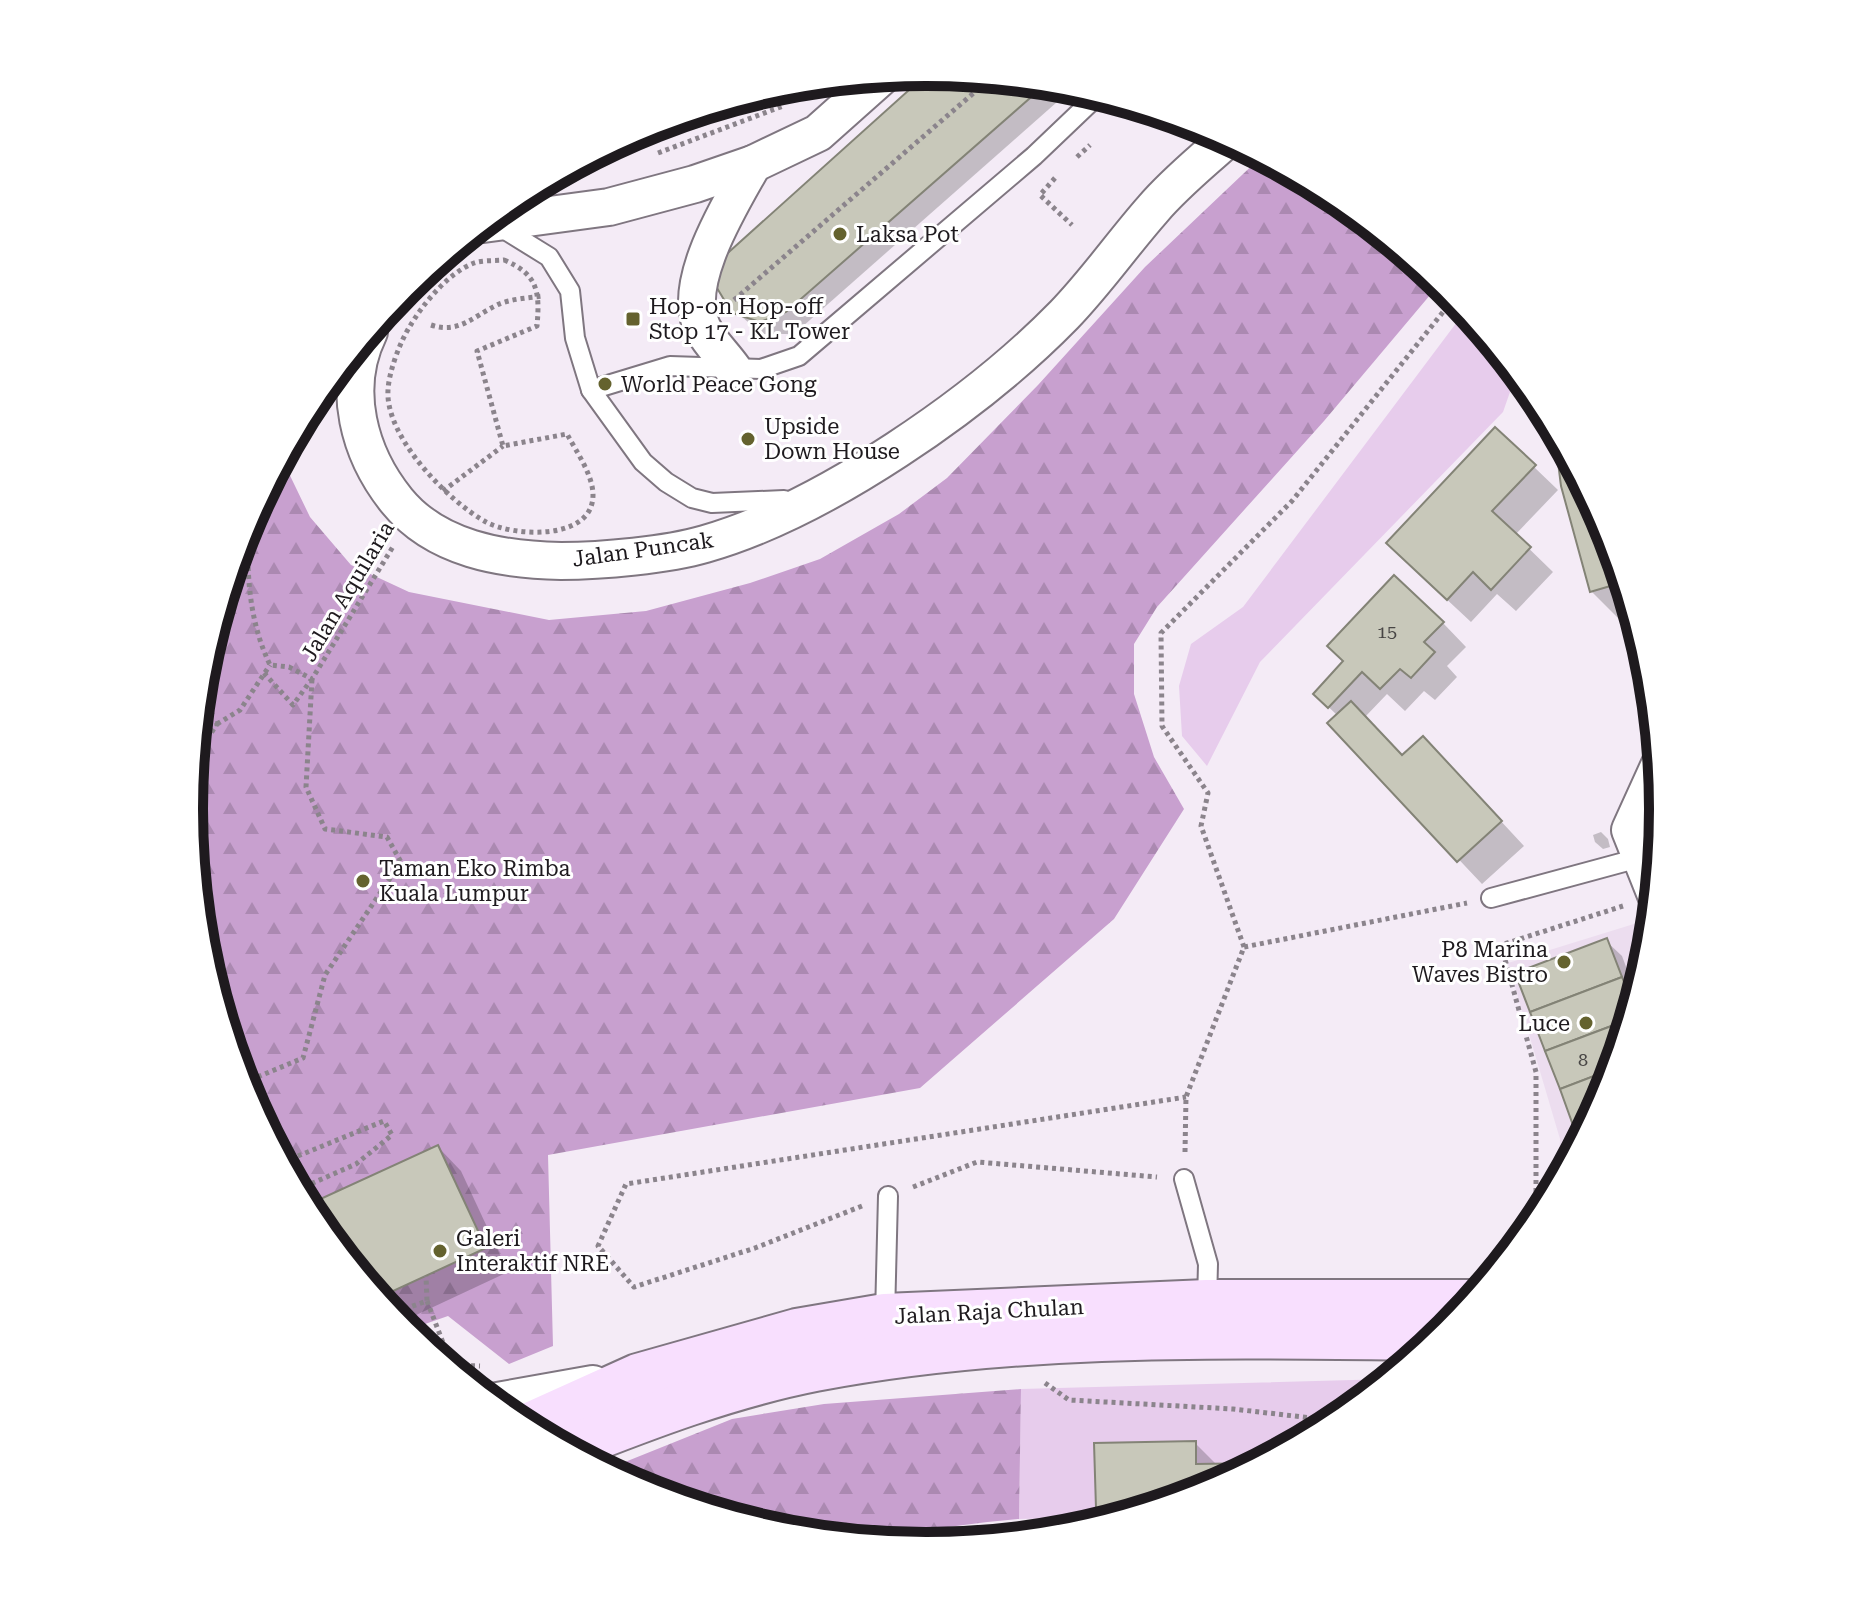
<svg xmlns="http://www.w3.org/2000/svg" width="1853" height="1619" viewBox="0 0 1853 1619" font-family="'Roboto Serif',serif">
  <defs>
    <pattern id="forest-firs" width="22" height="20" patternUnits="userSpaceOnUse" patternTransform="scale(2)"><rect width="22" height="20" fill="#c8a0cf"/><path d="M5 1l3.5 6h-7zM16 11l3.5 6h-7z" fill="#ab89b1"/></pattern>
  </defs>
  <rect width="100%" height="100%" fill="#f4ebf6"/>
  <path fill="#ecddef" d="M 1637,923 L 1650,952 L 1608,1092 L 1558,1184 L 1560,1139 L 1508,963 Z"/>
  <g fill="#e7ccec">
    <path d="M 1466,310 L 1517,372 L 1503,412 L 1260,662 L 1207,766 L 1182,736 L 1179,686 L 1191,644 L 1243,607 Z"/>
    <path d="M 1389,1379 C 1319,1437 1221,1498 1130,1515 C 1094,1521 1054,1518 1019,1519 L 1021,1389 Z"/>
  </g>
  <g fill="url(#forest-firs)">
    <path d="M 1262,156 L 1337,197 L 1441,282 L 1324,421 L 1157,607 L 1134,644 L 1134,694 L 1154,757 L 1184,809 L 1114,919 L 920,1088 L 548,1155 L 553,1346 L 509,1364 L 448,1316 L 405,1331 C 375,1294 338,1258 313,1218 C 179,1012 156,756 245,528 C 254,504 270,481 282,459 L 310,517 L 351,565 L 409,592 L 549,620 L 646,611 L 750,583 L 820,559 L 899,514 L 947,478 L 1038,385 L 1145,267 Z"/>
    <path d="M 1021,1389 L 1019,1519 C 958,1524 884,1538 825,1537 C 764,1536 658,1498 605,1470 L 732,1419 L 824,1404 Z"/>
  </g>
  <g fill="#0003">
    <path d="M 932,72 L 1074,87 L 802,327 L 790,334 L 762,334 L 728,305 Z"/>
    <path d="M 1564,444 L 1608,528 L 1635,618 L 1622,622 L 1591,591 L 1560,463 Z"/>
    <path d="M 1534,467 L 1558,490 L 1515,535 L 1553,572 L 1516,611 L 1497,594 L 1471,622 L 1412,567 Z"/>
    <path d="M 1443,623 L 1466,647 L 1447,666 L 1457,677 L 1435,700 L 1424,691 L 1405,711 L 1387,694 L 1365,717 L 1403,757 L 1446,762 L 1524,846 L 1482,884 L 1330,723 L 1338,716 L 1315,694 Z"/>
    <path d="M 1601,832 L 1608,839 L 1610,847 L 1603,849 L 1595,842 L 1593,835 Z"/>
    <path d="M 1606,941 L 1622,956 L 1637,996 L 1608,1092 L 1582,1141 L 1518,974 Z"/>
    <path d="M 438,1147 L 461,1171 L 508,1272 L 399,1323 L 346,1259 Z"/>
    <path d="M 1195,1443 L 1218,1466 L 1257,1465 L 1208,1491 L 1111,1520 L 1098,1507 Z"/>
  </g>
  <g fill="#c8c8ba" stroke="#838376" stroke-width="2">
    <path d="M 929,72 L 1046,84 L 786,312 L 760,322 L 732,313 L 717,288 L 720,260 Z"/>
    <path d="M 1495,427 L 1536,465 L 1492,511 L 1531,547 L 1491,590 L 1473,572 L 1447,600 L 1386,543 Z"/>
    <path d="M 1562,442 L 1608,528 L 1624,582 L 1590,592 L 1561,486 L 1558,462 Z"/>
    <path d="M 1394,575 L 1444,622 L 1424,642 L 1435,652 L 1411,678 L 1400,669 L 1380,689 L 1362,672 L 1328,708 L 1313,694 L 1343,661 L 1327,646 Z"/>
    <path d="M 1351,701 L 1402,755 L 1423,736 L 1502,821 L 1457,862 L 1327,723 Z"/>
    <path d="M 1607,938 L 1622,977 L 1530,1012 L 1515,973 Z"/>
    <path d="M 1622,977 L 1634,1007 L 1630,1019 L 1545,1051 L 1530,1012 Z"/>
    <path d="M 1630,1019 L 1615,1068 L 1560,1089 L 1545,1051 Z"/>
    <path d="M 1615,1068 L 1592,1121 L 1574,1128 L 1560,1089 Z"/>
    <path d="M 438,1145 L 486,1248 L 378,1298 L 341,1253 L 316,1201 Z"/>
    <path d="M 1196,1441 L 1196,1464 L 1261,1463 L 1208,1491 L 1157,1507 L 1096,1508 L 1094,1443 Z"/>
  </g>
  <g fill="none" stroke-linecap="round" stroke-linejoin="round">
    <g stroke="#7f7680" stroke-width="22">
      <g id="lane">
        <path d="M 499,226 L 549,257 L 570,291 L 575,338 L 591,390 L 643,462 L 666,482 L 692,498 L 712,503 L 784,500"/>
        <path d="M 591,390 L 670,366 L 761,369 L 799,356 L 1034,156 L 1098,95"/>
        <path d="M 1491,898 L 1639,858"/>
        <path d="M 1184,1179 L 1208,1264 L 1207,1302"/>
        <path d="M 885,1316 L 888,1196"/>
      </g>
    </g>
    <g stroke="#7f7680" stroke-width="40">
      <g id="street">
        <path d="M 483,224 L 609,207 L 695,184 L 753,164 L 818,133 L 882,76"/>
        <path d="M 369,332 C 341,389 359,454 397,501 C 436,549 502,560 561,561 C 602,561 667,555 705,544 C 824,510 978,403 1064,315 C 1096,282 1123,243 1153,209 C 1175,183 1203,161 1228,138"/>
        <path d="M 733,369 C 724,356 710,343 703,329 C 679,285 732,202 753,164"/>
        <path d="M 1656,895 L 1630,830 L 1660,764"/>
        <path d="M 492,1402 L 593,1384"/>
      </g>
    </g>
    <g stroke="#7f7680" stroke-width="48">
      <g id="secondary">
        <path d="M 525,1427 L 638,1376 L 797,1331 L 885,1316 L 1207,1302 L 1471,1302"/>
        <path d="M 567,1449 C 648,1417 729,1386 815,1369 C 1020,1330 1232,1336 1440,1338"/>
      </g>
    </g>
    <g stroke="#8b848c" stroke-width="5" stroke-dasharray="4 4" stroke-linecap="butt">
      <path d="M 658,153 L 783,106"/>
      <path d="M 1077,157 L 1090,145"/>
      <path d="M 1055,178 L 1040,195 L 1072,225"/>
      <path d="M 504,260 C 538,274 540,292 537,326 L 477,351 L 503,446 L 567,434 C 576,451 593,475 593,495 C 593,541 514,537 486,522 C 448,501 385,437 388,390 C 389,371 400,342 410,326 C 423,304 448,273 474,263 C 482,260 495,261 504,260 Z"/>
      <path d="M 734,300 L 991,78"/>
      <path d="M 431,325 C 459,334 472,317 497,305 C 509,299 528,298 542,296"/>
      <path d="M 443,491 L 503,446"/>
      <path d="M 249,519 C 246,569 248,619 270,665 L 289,667 L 312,679 L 394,545"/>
      <path d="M 264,673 L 293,705 L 311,680"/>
      <path d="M 217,724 L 240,710 L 270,665"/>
      <path d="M 194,759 L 217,724 L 198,720"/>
      <path d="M 1244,947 L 1201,826 L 1208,793 L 1162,726 L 1161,633 L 1292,501 L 1455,297"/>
      <path d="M 243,1083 L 303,1058 L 325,975 L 401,862 L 387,837 L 325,829 L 306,787 L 312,679"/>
      <path d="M 1185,1152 L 1186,1097 L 1244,947 L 1467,903"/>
      <path d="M 283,1162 L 384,1121 L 392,1135 L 356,1164 L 297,1190"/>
      <path d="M 913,1187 L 977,1162 L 1157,1177"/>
      <path d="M 862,1206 L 755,1248 L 634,1287 L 598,1246 L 626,1184 L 1186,1097"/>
      <path d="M 1536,1224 L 1536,1072 L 1501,945 L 1623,906"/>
      <path d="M 427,1301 L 447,1353 L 444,1363"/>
      <path d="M 398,1323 L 404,1309 L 427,1301 L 426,1276"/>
      <path d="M 447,1365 L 480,1366"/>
      <path d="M 1045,1383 L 1069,1400 L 1233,1409 L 1338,1421"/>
    </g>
    <use href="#lane" stroke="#fff" stroke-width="18"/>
    <use href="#street" stroke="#fff" stroke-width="36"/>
    <use href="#secondary" stroke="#f8dffe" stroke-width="44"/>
  </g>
  <g fill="#64622e" stroke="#fff" stroke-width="3">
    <circle cx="840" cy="234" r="8"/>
    <rect x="625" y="311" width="16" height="16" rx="4"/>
    <circle cx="605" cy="384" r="8"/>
    <circle cx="748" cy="439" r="8"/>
    <circle cx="363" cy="881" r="8"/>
    <circle cx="1564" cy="962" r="8"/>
    <circle cx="1586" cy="1023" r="8"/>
    <circle cx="440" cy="1251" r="8"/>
  </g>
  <g text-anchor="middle" stroke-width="6" stroke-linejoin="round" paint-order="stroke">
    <g font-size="18" fill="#484645">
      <text x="1387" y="638">15</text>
      <text x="1583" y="1066">8</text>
    </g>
    <g font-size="22" fill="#1e1a1e" stroke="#fff" text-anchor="start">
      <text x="856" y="242">Laksa Pot</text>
      <text x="649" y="314">Hop-on Hop-off<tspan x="649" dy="25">Stop 17 - KL Tower</tspan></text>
      <text x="621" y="392">World Peace Gong</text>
      <text x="764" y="434">Upside<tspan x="764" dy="25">Down House</tspan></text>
      <text x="379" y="876">Taman Eko Rimba<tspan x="379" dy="25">Kuala Lumpur</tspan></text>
      <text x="1548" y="957" text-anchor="end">P8 Marina<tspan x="1548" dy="25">Waves Bistro</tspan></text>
      <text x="1570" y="1031" text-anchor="end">Luce</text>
      <text x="456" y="1246">Galeri<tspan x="456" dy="25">Interaktif NRE</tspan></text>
    </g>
    <g font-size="22" fill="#1e1a1e" stroke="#fff">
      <text transform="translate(643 549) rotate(-8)" y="8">Jalan Puncak</text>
      <text transform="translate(347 591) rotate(-59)" y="8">Jalan Aquilaria</text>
      <text transform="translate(989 1311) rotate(-3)" y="8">Jalan Raja Chulan</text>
    </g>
  </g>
  <path d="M0 0H1853V1619H0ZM203 809a723 723 0 1 1 1446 0a723 723 0 1 1-1446 0Z" fill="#fff" fill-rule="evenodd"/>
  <path fill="none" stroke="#1e1a1e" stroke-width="10" d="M203 809a723 723 0 1 1 1446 0a723 723 0 1 1-1446 0Z"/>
</svg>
